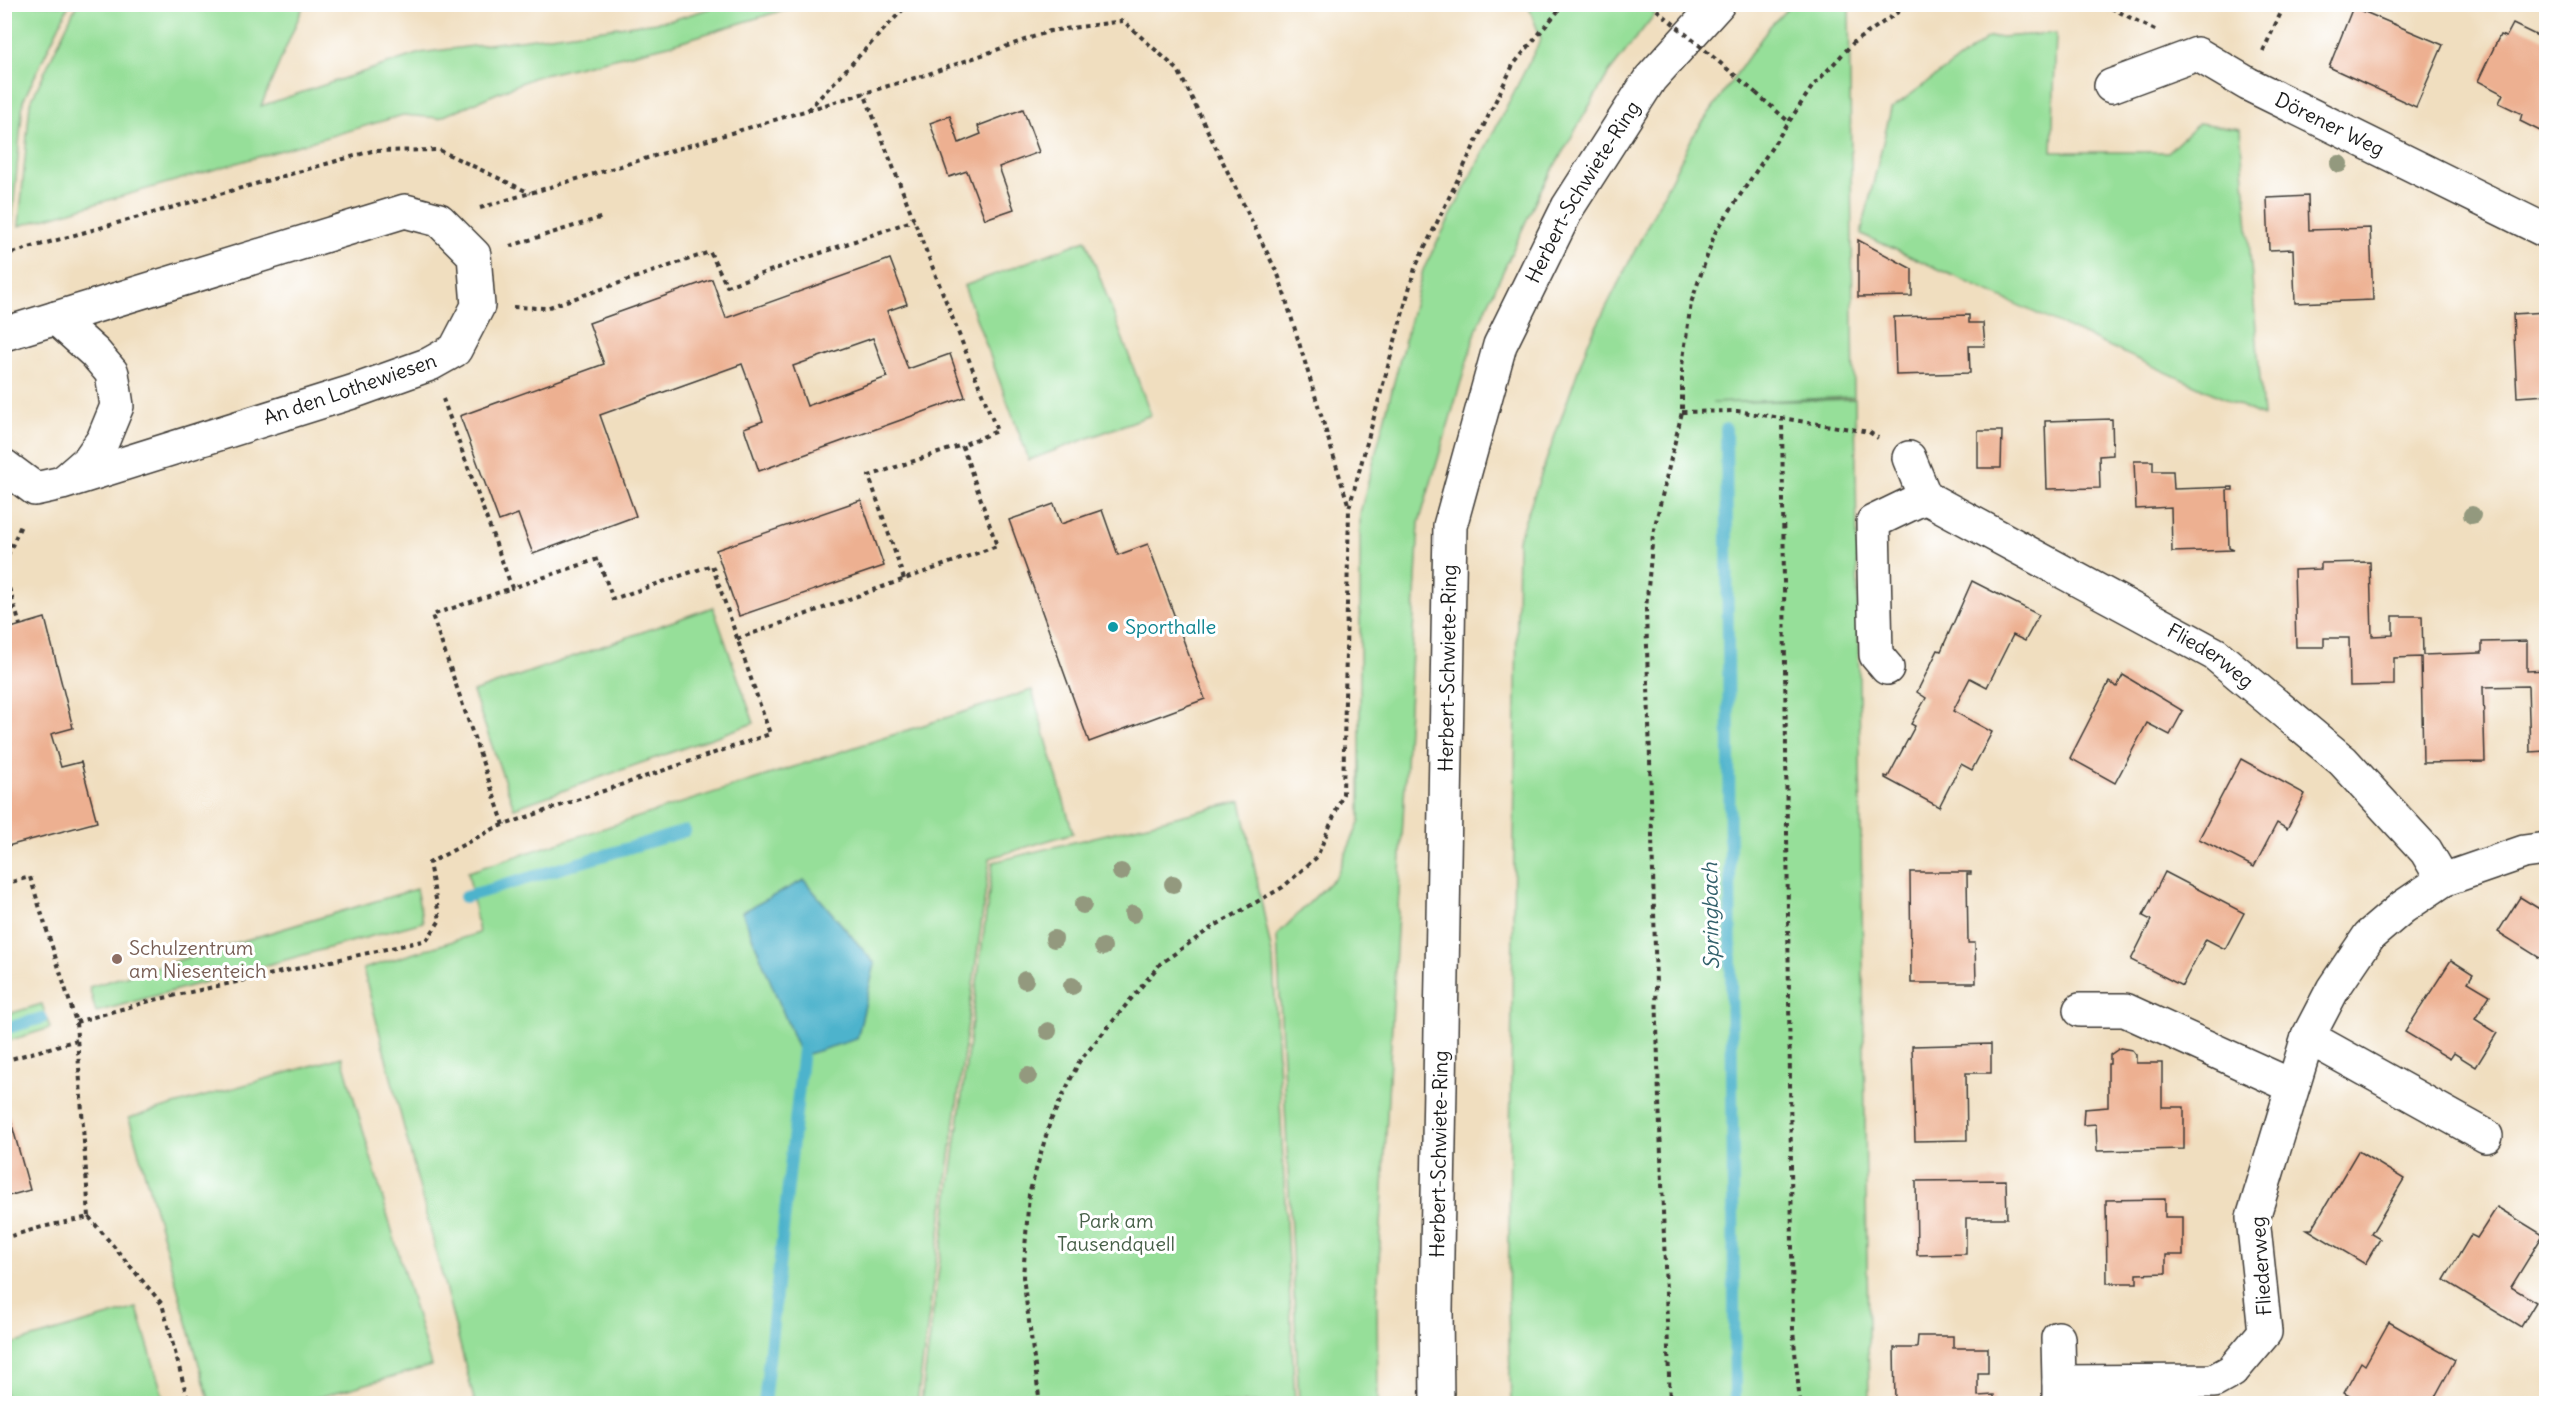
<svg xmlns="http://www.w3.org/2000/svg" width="2551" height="1408" viewBox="0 0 2551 1408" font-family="Delius,sans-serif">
  <rect width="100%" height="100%" fill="#fff"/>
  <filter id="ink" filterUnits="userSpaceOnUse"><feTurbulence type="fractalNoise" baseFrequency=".0167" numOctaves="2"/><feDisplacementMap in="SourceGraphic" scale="12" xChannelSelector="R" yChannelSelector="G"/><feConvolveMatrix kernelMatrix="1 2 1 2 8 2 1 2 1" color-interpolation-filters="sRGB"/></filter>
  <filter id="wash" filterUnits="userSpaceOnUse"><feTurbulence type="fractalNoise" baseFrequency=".008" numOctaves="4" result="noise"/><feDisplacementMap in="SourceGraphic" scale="24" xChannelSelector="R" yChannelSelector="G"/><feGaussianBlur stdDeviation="1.35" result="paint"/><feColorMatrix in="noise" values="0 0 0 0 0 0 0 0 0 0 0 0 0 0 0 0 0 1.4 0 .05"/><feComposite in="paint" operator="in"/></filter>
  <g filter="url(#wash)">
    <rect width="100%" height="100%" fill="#f0debf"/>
    <g fill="#96df99" stroke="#597e5a" stroke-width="1.5">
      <path d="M 5,4 L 69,5 L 23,101 L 12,224 L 5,226 Z"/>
      <path d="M 77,4 L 304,5 L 261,106 L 420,53 L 672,20 L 721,5 L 800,5 L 669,45 L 535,77 L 439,118 L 403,115 L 19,226 L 30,103 Z"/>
      <path d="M 1528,5 L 1662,5 L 1608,74 L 1540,191 L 1477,328 L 1419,523 L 1377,1300 L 1378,1403 L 1299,1403 L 1277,935 L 1336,876 L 1360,821 L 1360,513 L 1423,270 L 1541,39 Z"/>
      <path d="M 1791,5 L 1849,5 L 1854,397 L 1712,403 L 1855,399 L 1869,1403 L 1511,1404 L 1508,1309 L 1518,540 L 1587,345 L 1693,136 L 1770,26 Z"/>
      <path d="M 2056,33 L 2052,152 L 2168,152 L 2199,123 L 2240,129 L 2263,416 L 1861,234 L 1891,109 L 1988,38 Z"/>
      <path d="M 1086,240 L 1151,415 L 1029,460 L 964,286 Z"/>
      <path d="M 713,607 L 754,723 L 514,808 L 473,692 Z"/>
      <path d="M 1032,690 L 1073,833 L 990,858 L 917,1403 L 475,1403 L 363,969 L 479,933 L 468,872 Z"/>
      <path d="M 1241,801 L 1273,959 L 1295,1403 L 921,1403 L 993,862 Z"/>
      <path d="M 416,889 L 423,922 L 96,1012 L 89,987 Z"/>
      <path d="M 42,1004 L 50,1028 L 5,1042 L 5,1015 Z"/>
      <path d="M 342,1057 L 431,1366 L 298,1403 L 210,1403 L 129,1118 Z"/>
      <path d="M 137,1308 L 165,1403 L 5,1403 L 5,1346 Z"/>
    </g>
    <path fill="#4eb3cc" stroke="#356874" stroke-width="1.5" d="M 804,880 L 875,964 L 857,1039 L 801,1056 L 742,912 Z"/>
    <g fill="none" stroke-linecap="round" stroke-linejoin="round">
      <g stroke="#4eb3cc" stroke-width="12">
        <path d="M 1726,429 L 1735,1404"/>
        <path d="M 465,897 L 685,831"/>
        <path d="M 4,1029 L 42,1018"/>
        <path d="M 764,1404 L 804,1040"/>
      </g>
    </g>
    <g id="blocks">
      <g fill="#edb091" fill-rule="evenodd">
        <path d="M 2353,7 L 2443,45 L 2416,107 L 2329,67 Z"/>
        <path d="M 2513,24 L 2546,40 L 2546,134 L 2520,121 L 2522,114 L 2499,103 L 2503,94 L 2478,81 L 2500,35 L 2506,37 Z"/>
        <path d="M 1023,109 L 1039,152 L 999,167 L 1014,209 L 985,219 L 967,171 L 949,177 L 930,123 L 950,116 L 959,143 L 981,134 L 978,126 Z"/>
        <path d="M 2308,196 L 2309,230 L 2370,228 L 2373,300 L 2295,303 L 2293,249 L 2269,250 L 2267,198 Z"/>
        <path d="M 1858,240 L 1912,269 L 1912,296 L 1858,297 Z"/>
        <path d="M 890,259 L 907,304 L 887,311 L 908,369 L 950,354 L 965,397 L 759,471 L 744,428 L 763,421 L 742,364 L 600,415 L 636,516 L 533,554 L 518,514 L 499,521 L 460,416 L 604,364 L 589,323 L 712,279 L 726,318 ZM 873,338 L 887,377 L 807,406 L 793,366 Z"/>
        <path d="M 2546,312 L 2546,395 L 2517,397 L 2513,314 Z"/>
        <path d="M 1969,315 L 1969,323 L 1983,323 L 1985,346 L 1969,346 L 1970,373 L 1896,375 L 1894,317 Z"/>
        <path d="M 2112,419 L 2113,455 L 2099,456 L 2100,488 L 2047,489 L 2045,421 Z"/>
        <path d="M 1978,431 L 2002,431 L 2001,468 L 1978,468 Z"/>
        <path d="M 2134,461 L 2153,461 L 2153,471 L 2173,471 L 2174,489 L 2233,487 L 2233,490 L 2227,490 L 2229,548 L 2234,550 L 2172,552 L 2171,507 L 2136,509 Z"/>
        <path d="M 861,500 L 884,566 L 739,616 L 716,550 Z"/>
        <path d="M 1054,504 L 1061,524 L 1102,510 L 1118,555 L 1148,544 L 1205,699 L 1089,742 L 1009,520 Z"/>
        <path d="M 2370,562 L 2372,636 L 2393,635 L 2393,616 L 2422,616 L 2423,655 L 2480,653 L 2482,653 L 2482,642 L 2527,641 L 2527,671 L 2546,670 L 2546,751 L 2530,752 L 2528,686 L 2483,687 L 2485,762 L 2423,763 L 2421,657 L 2394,658 L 2394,685 L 2350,686 L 2349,638 L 2324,638 L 2324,647 L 2296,647 L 2294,570 L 2321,569 L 2321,563 Z"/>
        <path d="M 1972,581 L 2039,615 L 2025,641 L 2013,635 L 1987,687 L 1970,678 L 1953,711 L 1992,732 L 1972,770 L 1961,764 L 1939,807 L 1885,778 L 1885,776 L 1888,777 L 1915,726 L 1911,724 L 1926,698 L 1917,692 L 1938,650 L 1941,651 Z"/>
        <path d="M 45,618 L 73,728 L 51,734 L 61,767 L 81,762 L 97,822 L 4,847 L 4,630 Z"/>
        <path d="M 2123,675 L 2183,711 L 2170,735 L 2147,723 L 2115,783 L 2070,758 L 2109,682 L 2117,687 Z"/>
        <path d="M 2241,759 L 2305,794 L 2287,829 L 2277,823 L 2254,867 L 2199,839 Z"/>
        <path d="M 1910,872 L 1971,872 L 1971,874 L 1967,874 L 1968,943 L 1975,943 L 1976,983 L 1911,983 Z"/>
        <path d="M 2165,872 L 2244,913 L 2225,949 L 2206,939 L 2182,986 L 2131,960 L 2151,920 L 2143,916 Z"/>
        <path d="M 2520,897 L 2546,913 L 2546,962 L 2498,932 Z"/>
        <path d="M 2451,960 L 2473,974 L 2468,982 L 2490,995 L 2475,1019 L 2497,1033 L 2476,1067 L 2454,1053 L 2450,1059 L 2405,1032 Z"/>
        <path d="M 1991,1044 L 1991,1073 L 1966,1073 L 1967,1140 L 1915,1141 L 1912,1046 Z"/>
        <path d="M 2120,1048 L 2132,1050 L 2136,1055 L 2136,1063 L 2162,1063 L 2162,1107 L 2184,1107 L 2184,1149 L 2097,1151 L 2096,1124 L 2083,1125 L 2084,1109 L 2108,1107 L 2108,1064 L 2110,1064 L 2110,1055 Z"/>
        <path d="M 5,1100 L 30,1190 L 4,1197 L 4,1101 Z"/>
        <path d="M 2358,1151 L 2404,1179 L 2371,1234 L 2380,1239 L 2365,1264 L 2307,1229 L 2312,1229 Z"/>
        <path d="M 2006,1180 L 2007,1218 L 1966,1218 L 1966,1254 L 1917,1255 L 1916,1181 Z"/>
        <path d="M 2165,1199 L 2165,1217 L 2183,1217 L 2183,1255 L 2166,1255 L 2166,1273 L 2137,1274 L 2137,1283 L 2107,1283 L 2106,1200 Z"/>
        <path d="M 2497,1207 L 2543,1235 L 2511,1287 L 2536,1302 L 2521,1327 L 2444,1280 L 2471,1235 L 2477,1238 Z"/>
        <path d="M 2389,1322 L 2455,1360 L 2431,1404 L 2363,1404 L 2344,1393 L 2361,1362 L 2365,1365 Z"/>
        <path d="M 1918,1336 L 1953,1336 L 1953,1348 L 1988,1348 L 1988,1373 L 1978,1373 L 1978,1396 L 1994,1395 L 1994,1404 L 1895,1404 L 1894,1348 L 1917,1348 Z"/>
      </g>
    </g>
  </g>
  <g filter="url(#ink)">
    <use href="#blocks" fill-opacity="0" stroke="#3c3934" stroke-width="1.5"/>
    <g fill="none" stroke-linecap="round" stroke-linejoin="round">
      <g stroke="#3c3934" stroke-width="36">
        <g id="street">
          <path id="s1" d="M 2111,86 L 2197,54 L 2248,84 L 2546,231"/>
          <path d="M 56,318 L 95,353 L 112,373 L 117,406 L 103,440 L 89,460 L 66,480"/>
          <path d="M 4,334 L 405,211 L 439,220 L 474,255 L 478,306 L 455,350 L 430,364 L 352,392 L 62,483 L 35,489 L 4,466"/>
          <path id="s2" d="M 1909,458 L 1925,497 L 2215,654 L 2343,761 L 2426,851 L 2443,880"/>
          <path d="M 1887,668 L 1876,655 L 1873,522 L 1925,497"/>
          <path d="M 2080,1010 L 2125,1010 L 2292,1086"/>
          <path d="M 2308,1037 L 2486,1136"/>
          <path d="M 2058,1338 L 2059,1382"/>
          <path d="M 2059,1404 L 2059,1382 L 2214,1381 L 2232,1371 L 2265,1332 L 2253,1218 L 2308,1037 L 2333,989 L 2369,936 L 2403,907 L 2443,880 L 2524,852 L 2546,849"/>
        </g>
      </g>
      <g stroke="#3c3934" stroke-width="36">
        <g id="secondary">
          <path id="s3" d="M 1437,1404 L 1436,1309 L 1450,526 L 1500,345 L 1568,207 L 1650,79 L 1718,4"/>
        </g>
      </g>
      <g stroke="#3c3934" stroke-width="4" stroke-dasharray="4.5 4.5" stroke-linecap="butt">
        <path d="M 2103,4 L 2155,30"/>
        <path d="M 2263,51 L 2285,4"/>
        <path d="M 1756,93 L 1788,121"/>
        <path d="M 808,110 L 928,74 L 1050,31 L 1123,21 L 1178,70 L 1279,277 L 1349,507"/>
        <path d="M 480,208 L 808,110 L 908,4"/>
        <path d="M 510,246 L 603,217"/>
        <path d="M 4,255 L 372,151 L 439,150 L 530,193"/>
        <path d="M 513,307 L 546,308 L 710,252 L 727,286 L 914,220"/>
        <path d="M 1682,412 L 1737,411 L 1869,432 L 1878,438"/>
        <path d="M 1782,417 L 1793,1330 L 1800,1404"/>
        <path d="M 4,564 L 22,523"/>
        <path d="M 4,571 L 20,625"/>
        <path d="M 904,579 L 869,476 L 962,445"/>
        <path d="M 737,639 L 997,546 L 962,445 L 997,431 L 864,93"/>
        <path d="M 504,825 L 432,615 L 512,588"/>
        <path d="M 4,884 L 30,877 L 76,1022 L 89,1217 L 42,1227 L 4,1238"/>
        <path d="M 76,1022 L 150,1001 L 427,940 L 440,920 L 429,863 L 495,828 L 770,734 L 712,565 L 613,599 L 598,559 L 512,588 L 443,399"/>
        <path d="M 4,1061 L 77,1040"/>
        <path d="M 89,1217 L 162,1304 L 189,1404"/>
        <path d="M 1040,1404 L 1023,1277 L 1029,1194 L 1050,1122 L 1079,1062 L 1160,964 L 1211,928 L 1283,887 L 1317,857 L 1343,794 L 1349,508 L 1415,268 L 1513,65 L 1564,4"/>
        <path d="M 1670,1404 L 1659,1100 L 1646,609 L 1653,534 L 1682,412 L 1682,366 L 1691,303 L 1715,233 L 1812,87 L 1854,42 L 1910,4"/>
      </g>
      <use href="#street" stroke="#fff" stroke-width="33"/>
      <use href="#secondary" stroke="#fff" stroke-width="33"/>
      <path stroke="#3c3934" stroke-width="4" stroke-dasharray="4.5 4.5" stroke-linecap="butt" d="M 1650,4 L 1756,93"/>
    </g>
    <g fill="#93997e">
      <circle cx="2339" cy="164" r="9"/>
      <circle cx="2472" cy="515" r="9"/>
      <circle cx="1121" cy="872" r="9"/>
      <circle cx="1173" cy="884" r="9"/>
      <circle cx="1083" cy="905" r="9"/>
      <circle cx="1133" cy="914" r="9"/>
      <circle cx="1054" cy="939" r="9"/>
      <circle cx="1103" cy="947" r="9"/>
      <circle cx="1025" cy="980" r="9"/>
      <circle cx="1072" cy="986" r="9"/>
      <circle cx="1048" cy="1031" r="9"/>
      <circle cx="1028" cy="1076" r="9"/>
    </g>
  </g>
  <circle fill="#0f9aa8" stroke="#fff" stroke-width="2" cx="1113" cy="627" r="6"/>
  <circle fill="#8d6e63" stroke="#fff" stroke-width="2" cx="117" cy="959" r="6"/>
  <g text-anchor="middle" stroke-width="6" stroke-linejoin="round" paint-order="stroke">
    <g font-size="20" fill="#1c1c1c" stroke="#fff">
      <text dy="7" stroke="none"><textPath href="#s1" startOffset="242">Dörener Weg</textPath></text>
      <text dy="7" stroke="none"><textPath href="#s3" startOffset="1240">Herbert-Schwiete-Ring</textPath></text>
      <text transform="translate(350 389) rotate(-19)" y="7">An den Lothewiesen</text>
      <text dy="7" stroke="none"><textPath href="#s2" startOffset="369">Fliederweg</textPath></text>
      <text dy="7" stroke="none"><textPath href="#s3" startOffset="736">Herbert-Schwiete-Ring</textPath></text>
      <text dy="7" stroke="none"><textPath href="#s3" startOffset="250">Herbert-Schwiete-Ring</textPath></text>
      <text transform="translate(2261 1266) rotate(-94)" y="7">Fliederweg</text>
    </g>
    <g font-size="20" fill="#0d838f" stroke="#fff" text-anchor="start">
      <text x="1125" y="634">Sporthalle</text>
    </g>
    <g font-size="20" fill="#785e54" stroke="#fff" text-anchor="start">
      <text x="129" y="955">Schulzentrum<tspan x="129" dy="23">am Niesenteich</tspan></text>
    </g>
    <g font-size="20" fill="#476048" stroke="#fff">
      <text x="1116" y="1228">Park am<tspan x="1116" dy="23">Tausendquell</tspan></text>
    </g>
    <g font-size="21" font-style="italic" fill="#32606b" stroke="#fff">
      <text transform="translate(1711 916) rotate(-91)" y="7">Springbach</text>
    </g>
  </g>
  <rect width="2551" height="1408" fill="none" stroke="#fff" stroke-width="24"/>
</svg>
